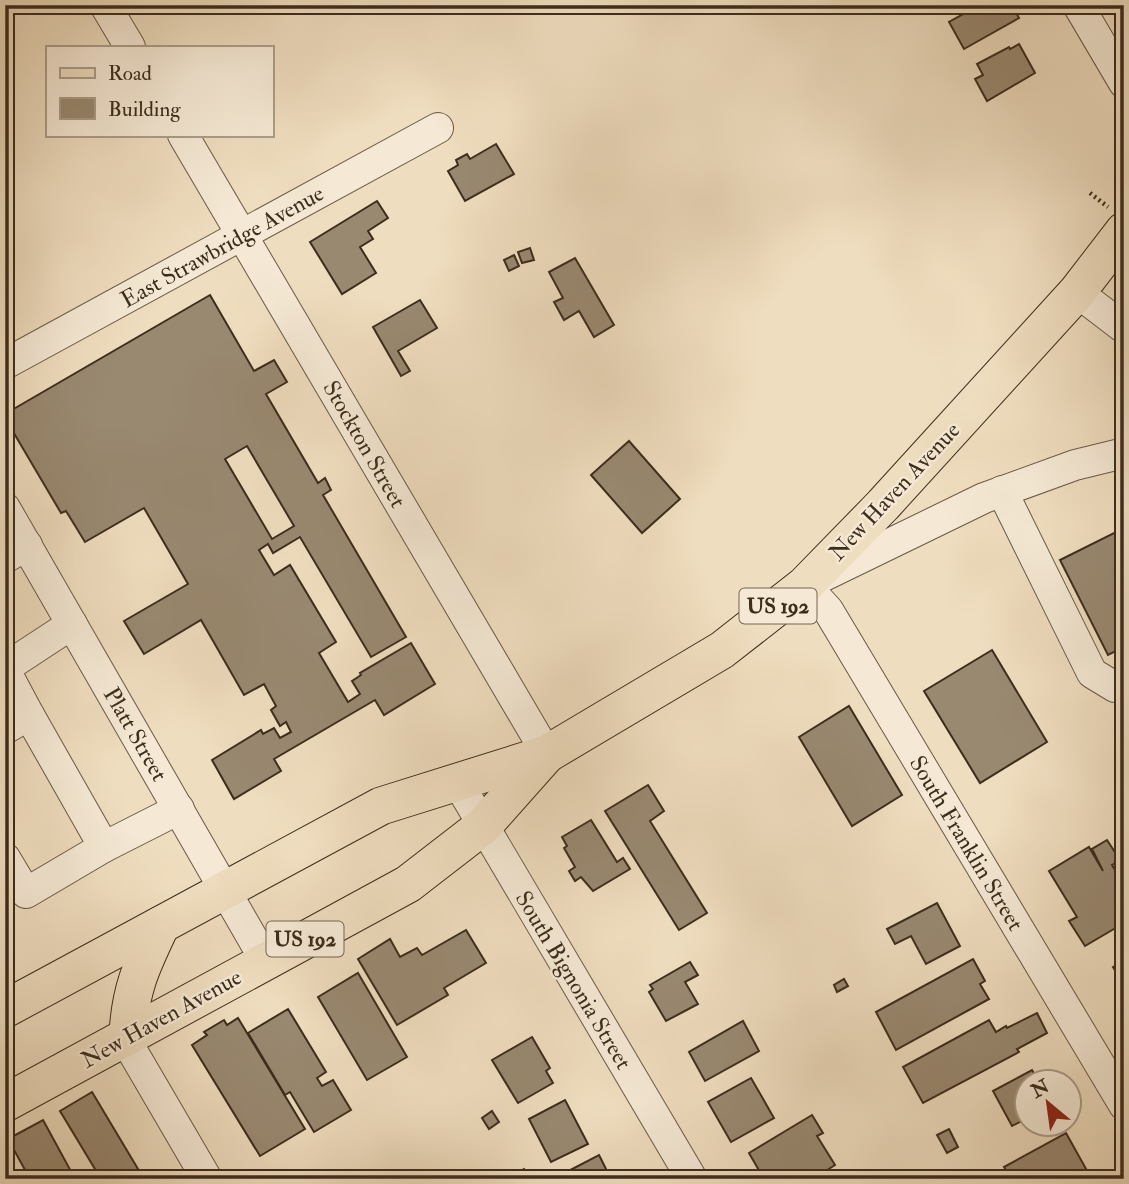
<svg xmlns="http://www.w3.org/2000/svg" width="1129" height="1184" viewBox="0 0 1129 1184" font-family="'IM FELL Double Pica',serif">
  <rect width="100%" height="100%" fill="#efddbf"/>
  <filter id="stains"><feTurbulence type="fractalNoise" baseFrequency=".00286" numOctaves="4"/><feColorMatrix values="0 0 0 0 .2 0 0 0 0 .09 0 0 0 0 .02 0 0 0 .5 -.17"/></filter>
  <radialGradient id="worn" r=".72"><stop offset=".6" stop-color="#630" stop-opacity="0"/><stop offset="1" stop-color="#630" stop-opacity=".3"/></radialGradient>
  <g fill="#998971" stroke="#3c2d1d" stroke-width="2" fill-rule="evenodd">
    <path d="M 973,5 L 1012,5 L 1019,18 L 964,49 L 949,22 L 965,13 L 963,11 Z"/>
    <path d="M 1019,44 L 1035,73 L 987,101 L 975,79 L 983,75 L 977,64 L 1009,47 L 1010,49 Z"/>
    <path d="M 496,144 L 514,174 L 465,201 L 448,171 L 458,165 L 456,160 L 467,154 L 470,159 Z"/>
    <path d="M 377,201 L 388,218 L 368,231 L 373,239 L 360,247 L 376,273 L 342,294 L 310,242 Z"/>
    <path d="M 530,248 L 534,260 L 522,263 L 518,252 Z"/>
    <path d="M 514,255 L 519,266 L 509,271 L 504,260 Z"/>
    <path d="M 575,258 L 614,325 L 594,337 L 579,311 L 564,320 L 554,302 L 563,298 L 549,272 Z"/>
    <path d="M 210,295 L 254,371 L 274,360 L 287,382 L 266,394 L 318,483 L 325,478 L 331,490 L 323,495 L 406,637 L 371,657 L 300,537 L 273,553 L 268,544 L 259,550 L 274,575 L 290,565 L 336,642 L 319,653 L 348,702 L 360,694 L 352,681 L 361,675 L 360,673 L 411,643 L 435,684 L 384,715 L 375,700 L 274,759 L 281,771 L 234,799 L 212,760 L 261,730 L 263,734 L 274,728 L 280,738 L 291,732 L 286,722 L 280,726 L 271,710 L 276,706 L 264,684 L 244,695 L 201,620 L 144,654 L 124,621 L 188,584 L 144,508 L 85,542 L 66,511 L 61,513 L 5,418 L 5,414 ZM 247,446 L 294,526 L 272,539 L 225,459 Z"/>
    <path d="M 420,300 L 437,328 L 398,351 L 410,371 L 401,376 L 373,327 Z"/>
    <path d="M 629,441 L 680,499 L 642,533 L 591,475 Z"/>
    <path d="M 1124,528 L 1124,647 L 1108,655 L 1060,560 Z"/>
    <path d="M 992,650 L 1047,742 L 980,783 L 924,691 Z"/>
    <path d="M 849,706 L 902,795 L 852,826 L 799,737 Z"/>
    <path d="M 648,785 L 664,811 L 650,821 L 707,913 L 679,930 L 605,811 Z"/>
    <path d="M 591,820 L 617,862 L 623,858 L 630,869 L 593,891 L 581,877 L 575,881 L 569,871 L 575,867 L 564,848 L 567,846 L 562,837 Z"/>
    <path d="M 1107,840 L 1120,860 L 1112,865 L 1124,885 L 1124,923 L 1085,946 L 1069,921 L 1077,917 L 1049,871 L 1089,847 L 1103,871 L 1092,849 Z"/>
    <path d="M 937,903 L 960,946 L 926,964 L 911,936 L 895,944 L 887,929 Z"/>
    <path d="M 466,930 L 486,963 L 444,988 L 448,995 L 397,1025 L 358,959 L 390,939 L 400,957 L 417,948 L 422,955 Z"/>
    <path d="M 973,959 L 985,981 L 980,984 L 989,999 L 896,1050 L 876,1012 Z"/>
    <path d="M 1124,961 L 1124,984 L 1113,967 Z"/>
    <path d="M 690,962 L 698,975 L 685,982 L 698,1004 L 666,1021 L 649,992 L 653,989 L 650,985 Z"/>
    <path d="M 358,973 L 407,1057 L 367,1080 L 318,997 Z"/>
    <path d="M 844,979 L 848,986 L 837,992 L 834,985 Z"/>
    <path d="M 288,1009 L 326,1072 L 317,1078 L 322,1086 L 333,1080 L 351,1110 L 314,1132 L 290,1092 L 285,1095 L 248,1033 Z"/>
    <path d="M 1037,1013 L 1047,1033 L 1017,1049 L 1019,1052 L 923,1103 L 903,1067 L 989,1020 L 996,1032 L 1006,1026 L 1007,1028 Z"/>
    <path d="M 238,1018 L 305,1129 L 260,1156 L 192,1045 L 207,1035 L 204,1032 L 224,1020 L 227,1025 Z"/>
    <path d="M 743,1021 L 759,1051 L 705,1081 L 689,1052 Z"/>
    <path d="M 532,1037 L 550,1068 L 546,1071 L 553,1083 L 518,1103 L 492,1060 Z"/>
    <path d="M 1032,1070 L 1039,1082 L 1028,1082 L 1028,1118 L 1012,1126 L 993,1091 Z"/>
    <path d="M 751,1078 L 774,1118 L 731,1142 L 708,1102 Z"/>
    <path d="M 92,1092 L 144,1179 L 101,1179 L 60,1111 Z"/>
    <path d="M 565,1100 L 588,1144 L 551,1162 L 529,1119 Z"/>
    <path d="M 492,1111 L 499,1122 L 489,1129 L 482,1118 Z"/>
    <path d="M 812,1115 L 823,1133 L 817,1136 L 835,1165 L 813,1179 L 764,1179 L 749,1153 Z"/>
    <path d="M 43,1120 L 73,1175 L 66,1179 L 30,1179 L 8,1139 Z"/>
    <path d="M 949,1129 L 958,1147 L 947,1153 L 937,1135 Z"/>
    <path d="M 1066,1133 L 1090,1176 L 1084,1179 L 1011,1179 L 1004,1167 Z"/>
    <path d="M 599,1155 L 611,1179 L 553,1179 Z"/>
    <path d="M 524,1169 L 529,1178 L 515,1179 L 513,1175 Z"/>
  </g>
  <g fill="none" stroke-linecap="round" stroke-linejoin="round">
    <g stroke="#695946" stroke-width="32">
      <g id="minor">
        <path d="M 105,5 L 130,47"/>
        <path d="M 1078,5 L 1124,83"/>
        <path d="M 183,135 L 547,754"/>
        <path d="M 1077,292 L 1124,328"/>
        <path d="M 5,364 L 438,128"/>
        <path d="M 1124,453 L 1075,465 L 984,498 L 805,585 L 828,610 L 1124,1105"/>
        <path d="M 1002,491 L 1092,673 L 1115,687"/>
        <path d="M 5,508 L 265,960"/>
        <path d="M 5,558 L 27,545"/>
        <path d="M 5,668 L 72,624"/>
        <path d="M 5,670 L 29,715"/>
        <path d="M 5,729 L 29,715 L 104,847 L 26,893 L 5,858"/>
        <path d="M 457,781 L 692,1179"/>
        <path d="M 104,847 L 179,809"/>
        <path d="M 124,1037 L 207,1179"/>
      </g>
    </g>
    <g stroke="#3c2d1d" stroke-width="39">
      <g id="major">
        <path d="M 5,1009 L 381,806 L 547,754 L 722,650 L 805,585 L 883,505 L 1077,292 L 1124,231"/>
        <path d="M 128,1035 C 130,989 142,965 161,925"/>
        <path d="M 5,1103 L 408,884 L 483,826 L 547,754"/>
      </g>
    </g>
    <path stroke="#3c2d1d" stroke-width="4.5" stroke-dasharray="2 3.5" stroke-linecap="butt" d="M 1090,193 L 1108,207"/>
    <use href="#minor" stroke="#f5e9d5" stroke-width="30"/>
    <use href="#major" stroke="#efddbf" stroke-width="37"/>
  </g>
  <g text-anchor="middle" stroke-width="5" stroke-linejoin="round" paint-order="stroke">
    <g fill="#f5e9d5" stroke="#746554" stroke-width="2">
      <rect x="739.5" y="588.5" width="77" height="35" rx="5"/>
      <rect x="266.5" y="921.5" width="77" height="35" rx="5"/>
    </g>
    <g font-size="21" font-weight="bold" fill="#3c2d1d">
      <text x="778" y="613">US 192</text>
      <text x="305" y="946">US 192</text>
    </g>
    <g font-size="23" fill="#3c2d1d" stroke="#f5e9d5">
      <text transform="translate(222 246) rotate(-29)" y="8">East Strawbridge Avenue</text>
      <text transform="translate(365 444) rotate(60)" y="8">Stockton Street</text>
      <text transform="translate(894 491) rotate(-47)" y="8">New Haven Avenue</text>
      <text transform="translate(136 734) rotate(60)" y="8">Platt Street</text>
      <text transform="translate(967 843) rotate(59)" y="8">South Franklin Street</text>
      <text transform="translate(574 980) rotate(59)" y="8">South Bignonia Street</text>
      <text transform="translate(161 1018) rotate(-29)" y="8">New Haven Avenue</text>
    </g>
  </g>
  <rect width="1129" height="1184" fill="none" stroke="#efddbf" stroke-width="28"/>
  <rect x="7" y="7" width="1115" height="1170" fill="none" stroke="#3c2d1d" stroke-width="3.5"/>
  <rect x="14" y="14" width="1101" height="1156" fill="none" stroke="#3c2d1d" stroke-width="2"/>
  <rect x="46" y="46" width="228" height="91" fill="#f5e9d5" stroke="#ab9e8b" stroke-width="2"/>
  <rect x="60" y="68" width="35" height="10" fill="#efddbf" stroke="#ab9e8b" stroke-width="2"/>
  <text x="108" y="80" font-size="21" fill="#3c2d1d">Road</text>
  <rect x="60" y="98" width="35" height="21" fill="#998971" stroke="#ab9e8b" stroke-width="2"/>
  <text x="108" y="116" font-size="21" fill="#3c2d1d">Building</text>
  <g transform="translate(1048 1103) rotate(331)"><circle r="33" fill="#f5e9d5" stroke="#ab9e8b" stroke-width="2"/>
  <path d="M0-5L12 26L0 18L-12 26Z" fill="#8f2418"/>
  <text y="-10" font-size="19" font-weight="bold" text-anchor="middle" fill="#3c2d1d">N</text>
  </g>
  <rect width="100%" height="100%" filter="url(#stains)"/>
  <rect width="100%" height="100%" fill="url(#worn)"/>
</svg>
